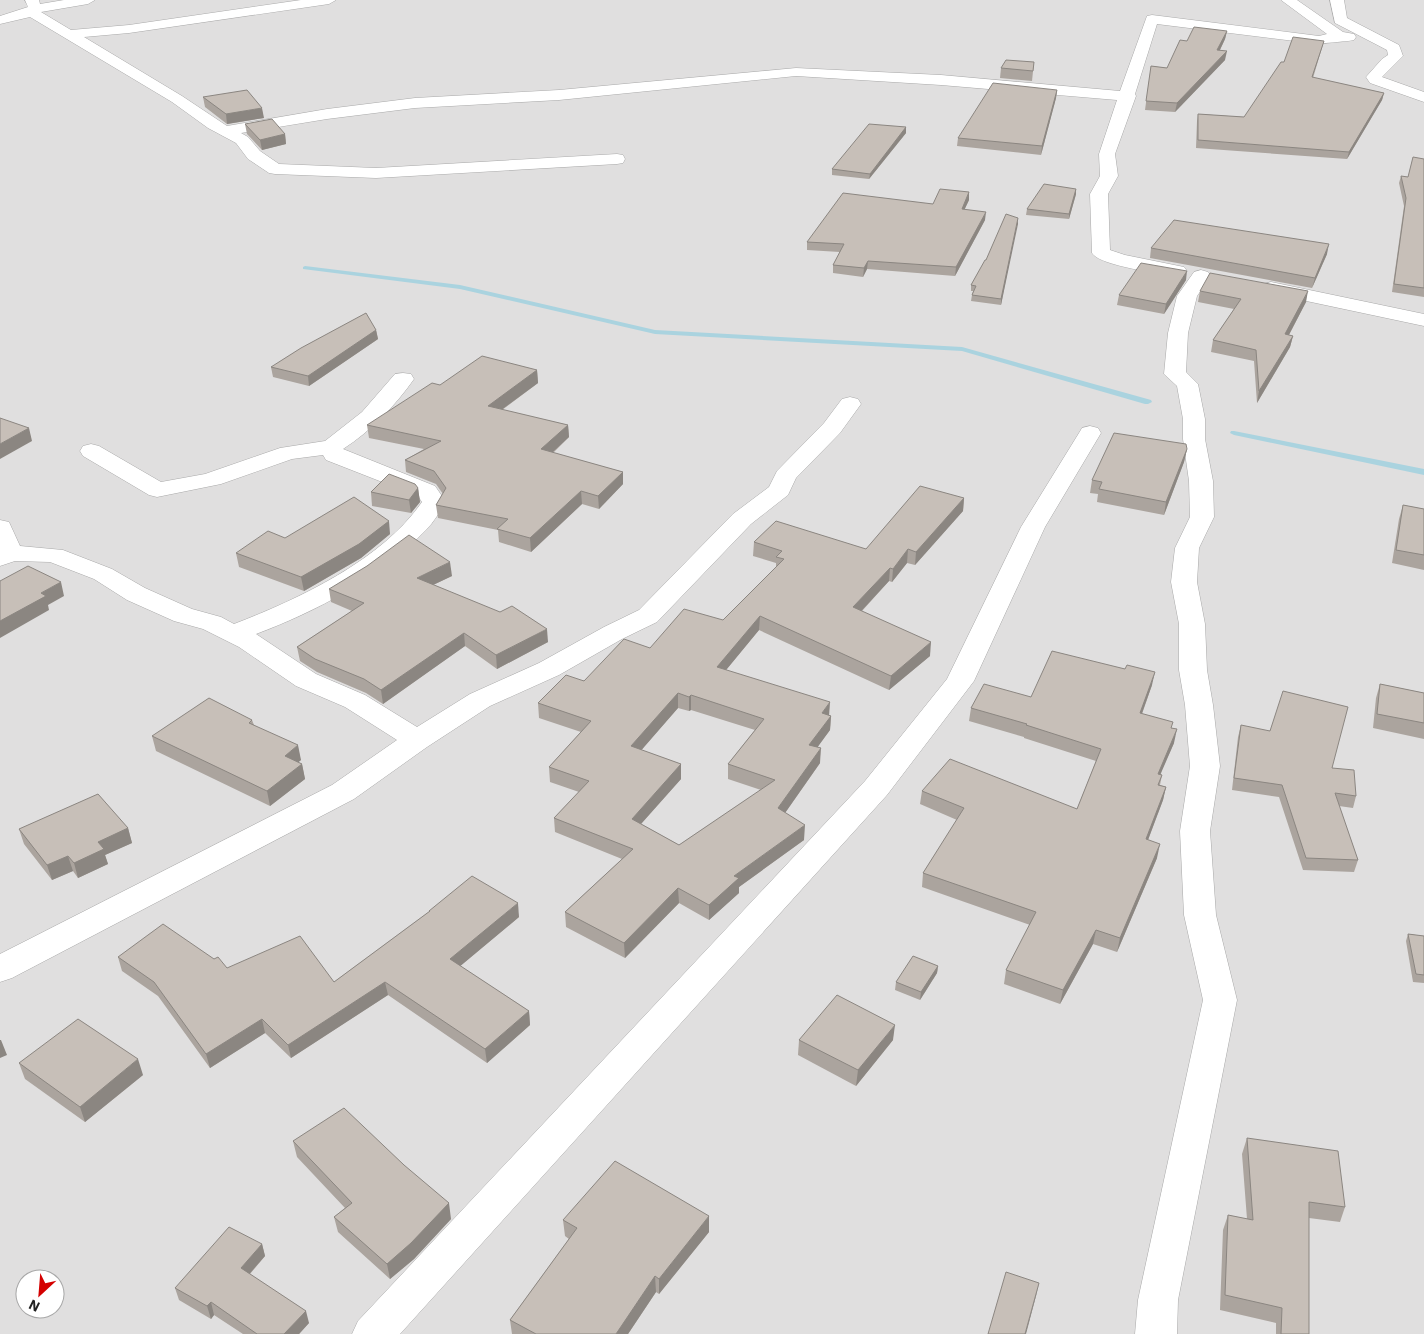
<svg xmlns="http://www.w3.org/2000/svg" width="1424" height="1334" viewBox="0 0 1424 1334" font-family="'IBM Plex Sans',sans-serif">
  <rect width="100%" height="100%" fill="#f2efe9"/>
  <path fill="#e0dfdf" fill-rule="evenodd" d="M 0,0 L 1424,0 L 1424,1334 L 0,1334 ZM 25,1279 L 55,1279 L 55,1309 L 25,1309 Z"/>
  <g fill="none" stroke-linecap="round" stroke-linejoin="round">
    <g fill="#aad3df" fill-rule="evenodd">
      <path d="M 305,266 L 460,285 L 655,330 L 962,347 L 1151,400 L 1152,402 L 1148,404 L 1145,404 L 962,351 L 655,334 L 460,289 L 303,269 L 303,267 Z"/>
      <path d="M 1231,431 L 1234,431 L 1424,469 L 1424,475 L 1234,435 L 1230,433 Z"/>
    </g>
    <g stroke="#a9a9a9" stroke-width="1">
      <g id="street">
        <path d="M 25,0 L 39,0 L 40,4 L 64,0 L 95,0 L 88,4 L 41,12 L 71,30 L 129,25 L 301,0 L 336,0 L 329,4 L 129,33 L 84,37 L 182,96 L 227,126 L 327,109 L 415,98 L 559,90 L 796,68 L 941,75 L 1120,91 L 1147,16 L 1152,15 L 1319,36 L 1327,34 L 1281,0 L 1297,0 L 1343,32 L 1354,34 L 1356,37 L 1354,40 C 1344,42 1331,42 1319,44 L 1157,24 L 1135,94 L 1136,96 L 1115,154 L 1118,176 L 1108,194 L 1110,250 L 1125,255 L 1184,267 L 1187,271 L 1184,275 L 1177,277 C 1160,273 1100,266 1092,253 L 1090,194 L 1100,176 L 1099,154 L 1117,100 L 941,85 L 796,76 L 559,100 L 415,108 L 327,119 L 241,133 L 248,137 L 260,151 L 279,164 L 376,168 L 617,154 L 623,155 L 625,159 L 623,163 L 617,164 L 376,178 L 275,174 L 269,173 L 248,159 L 236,143 L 208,128 L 172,102 L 30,17 L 0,24 L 0,16 L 28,7 Z"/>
        <path d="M 1330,0 L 1344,0 L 1347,18 L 1399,45 L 1403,56 L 1382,77 L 1424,92 L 1424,102 L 1370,83 L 1366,77 L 1382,59 L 1388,55 L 1387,50 L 1335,23 Z"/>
        <path d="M 1201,270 L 1208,272 L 1211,276 L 1197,296 L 1188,333 L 1186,372 L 1198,384 L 1205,419 L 1205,439 L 1213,481 L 1214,517 L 1199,548 L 1197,582 L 1205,624 L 1207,670 L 1213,705 L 1220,766 L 1210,831 L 1216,915 L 1237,1000 L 1178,1300 L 1177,1334 L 1135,1334 L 1138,1300 L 1203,1000 L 1184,915 L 1180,831 L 1190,766 L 1185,705 L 1179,670 L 1179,624 L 1171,582 L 1175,548 L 1190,517 L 1189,481 L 1183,439 L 1183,419 L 1177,386 L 1164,374 L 1168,333 L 1177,296 L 1194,272 Z"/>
        <path d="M 1271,282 L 1424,314 L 1424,326 L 1264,292 L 1261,288 L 1264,284 Z"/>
        <path d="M 403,373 L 411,374 L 414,379 C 395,406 371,431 343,449 L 435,486 L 446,502 C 440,511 434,522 426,530 C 380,578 317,611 256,634 L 316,674 L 365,695 L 417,727 L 470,694 L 539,663 L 604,627 L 639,610 L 733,514 L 769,487 L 777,471 L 824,423 L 842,399 L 850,397 L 858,399 L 861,404 L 840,433 L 796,478 L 788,495 L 751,524 L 657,622 L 622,639 L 559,675 L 490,706 L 427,747 L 354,799 L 12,978 L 0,982 L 0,954 L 332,785 L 397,740 L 345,707 L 296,686 L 239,647 L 203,629 L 174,621 L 127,600 L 94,579 L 50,562 L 15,561 L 0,566 L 0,520 L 9,522 L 20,546 L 63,550 L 112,569 L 145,588 L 192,609 L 221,617 L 234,624 C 299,599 382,560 422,502 L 418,496 L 326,460 L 323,455 L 292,459 L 221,484 L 157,497 L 149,495 L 83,456 L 80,451 L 83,446 L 91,444 L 99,446 L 161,482 L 205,474 L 280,448 L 325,441 L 362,412 L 395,374 Z"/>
        <path d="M 1090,426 L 1098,428 L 1101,433 L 1045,527 L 974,681 L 887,795 L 400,1334 L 352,1334 L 358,1321 L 865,781 L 947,679 L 1021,527 L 1079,433 L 1082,428 Z"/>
      </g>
    </g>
    <use href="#street" fill="#fff" fill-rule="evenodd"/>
  </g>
  <g fill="#aba49e" fill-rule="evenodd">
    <path d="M 1227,31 L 1225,39 L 1220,50 L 1225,60 L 1175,112 L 1145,110 L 1151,66 L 1167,68 L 1187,41 Z"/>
    <path d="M 1324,41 L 1313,78 L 1384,93 L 1382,100 L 1347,159 L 1196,148 L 1197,121 L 1198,114 L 1244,117 Z"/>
    <path d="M 1034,62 L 1032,81 L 1000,78 L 1001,68 Z"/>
    <path d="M 1057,90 L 1056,98 L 1041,155 L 957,146 L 958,138 Z"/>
    <path d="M 203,97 L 264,118 L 227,124 L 205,107 Z"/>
    <path d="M 245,124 L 285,134 L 286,144 L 262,150 L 247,134 Z"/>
    <path d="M 906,127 L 906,133 L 869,179 L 832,175 L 832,169 Z"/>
    <path d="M 1424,159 L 1424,297 L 1392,292 L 1404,206 L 1399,183 L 1401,176 L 1408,177 Z"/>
    <path d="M 1076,189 L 1076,194 L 1069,219 L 1026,215 L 1027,209 Z"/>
    <path d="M 969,192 L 969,200 L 964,210 L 985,220 L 955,276 L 867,269 L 863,277 L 833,273 L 833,265 L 840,252 L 807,250 L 807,242 L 933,204 Z"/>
    <path d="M 1018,218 L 1001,305 L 971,301 L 972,295 L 973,291 L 971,291 L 971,285 L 986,260 Z"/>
    <path d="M 1151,248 L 1327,254 L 1312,288 L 1150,258 Z"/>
    <path d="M 1186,280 L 1164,314 L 1117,305 L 1119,295 Z"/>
    <path d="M 1200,291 L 1306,302 L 1289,335 L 1293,336 L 1290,347 L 1257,403 L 1254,361 L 1211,352 L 1213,340 L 1234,309 L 1198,302 Z"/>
    <path d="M 376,330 L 378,339 L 309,386 L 273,377 L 271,367 Z"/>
    <path d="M 537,370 L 538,383 L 502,410 L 568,425 L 569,437 L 553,453 L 623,472 L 623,484 L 599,509 L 582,504 L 531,552 L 499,542 L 498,530 L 438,518 L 436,505 L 443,494 L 436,484 L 406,472 L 405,460 L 424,449 L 369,438 L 367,425 L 440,385 Z"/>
    <path d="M 1187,449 L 1184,462 L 1164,515 L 1097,502 L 1098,494 L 1090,493 L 1092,480 Z"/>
    <path d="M 418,488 L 420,502 L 411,513 L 372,506 L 371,492 Z"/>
    <path d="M 964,498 L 963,511 L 915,565 L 907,563 L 892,582 L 889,581 L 862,611 L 930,656 L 889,690 L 759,630 L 726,670 L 831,716 L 830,730 L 817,747 L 820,763 L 785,813 L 804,840 L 739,887 L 739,893 L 709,920 L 679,903 L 625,958 L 566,927 L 565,912 L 622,859 L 555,832 L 554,818 L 579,792 L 550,782 L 549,767 L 581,732 L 539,718 L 538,703 L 650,648 L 723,620 L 776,567 L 776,563 L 753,556 L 754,542 L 866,549 ZM 678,708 L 689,711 L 691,710 L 755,730 L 728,764 L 728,779 L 761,790 L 679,845 L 641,824 L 681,779 L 681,764 L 641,750 Z"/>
    <path d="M 1403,505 L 1424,509 L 1424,570 L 1392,563 L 1399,519 Z"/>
    <path d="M 390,534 L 361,558 L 304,591 L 239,567 L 236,553 L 285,538 Z"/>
    <path d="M 452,576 L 433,585 L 548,642 L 497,669 L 465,646 L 383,704 L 366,693 L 317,672 L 300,661 L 297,647 L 352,611 L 331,602 L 329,589 Z"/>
    <path d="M 1380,684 L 1424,693 L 1424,739 L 1373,728 L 1376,698 Z"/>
    <path d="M 1152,685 L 1142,714 L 1172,728 L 1174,743 L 1160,774 L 1162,775 L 1160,785 L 1166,787 L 1163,800 L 1148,840 L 1157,858 L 1117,952 L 1093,944 L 1060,1004 L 1004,984 L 1006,970 L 1030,925 L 922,887 L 923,873 L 957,820 L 920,804 L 922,791 L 1077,809 L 1096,761 L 1024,738 L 1024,737 L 969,721 L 971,708 L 1031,697 Z"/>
    <path d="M 252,720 L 254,725 L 301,760 L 298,762 L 302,764 L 305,779 L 270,806 L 156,751 L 152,736 Z"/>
    <path d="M 1241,725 L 1332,768 L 1356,796 L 1353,808 L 1339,806 L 1358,860 L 1354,872 L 1303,870 L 1279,797 L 1232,790 L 1238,737 Z"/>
    <path d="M 128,828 L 132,843 L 105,855 L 108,864 L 78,878 L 73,871 L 52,880 L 24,844 L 19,829 Z"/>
    <path d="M 429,911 L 519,917 L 460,966 L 529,1011 L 530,1025 L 487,1063 L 388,995 L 291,1058 L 265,1033 L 210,1068 L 158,996 L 122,971 L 118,957 L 227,968 L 334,982 L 429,912 Z"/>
    <path d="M 1408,934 L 1424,936 L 1424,983 L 1413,982 L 1406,941 Z"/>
    <path d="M 938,966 L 937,973 L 920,1000 L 895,990 L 896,982 Z"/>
    <path d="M 799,1040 L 893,1040 L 856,1086 L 798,1055 Z"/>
    <path d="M 19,1063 L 143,1075 L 85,1122 L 25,1079 Z"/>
    <path d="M 1247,1138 L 1345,1207 L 1340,1222 L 1309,1218 L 1309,1334 L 1276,1334 L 1276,1323 L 1220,1310 L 1223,1230 L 1228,1215 L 1247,1219 L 1242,1154 Z"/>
    <path d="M 293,1141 L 451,1219 L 414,1259 L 390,1279 L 338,1232 L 334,1217 L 345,1208 L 297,1157 Z"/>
    <path d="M 563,1220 L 709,1232 L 659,1294 L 656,1292 L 628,1334 L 512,1334 L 510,1320 L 569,1239 L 565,1236 Z"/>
    <path d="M 262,1244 L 265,1256 L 250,1274 L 309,1323 L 299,1334 L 243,1334 L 214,1315 L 211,1319 L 179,1300 L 175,1288 Z"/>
  </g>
  <g fill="#8b8681">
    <path d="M 1227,31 L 1225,39 L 1216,58 L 1217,50 Z"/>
    <path d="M 1227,51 L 1225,60 L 1175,112 L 1177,103 Z"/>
    <path d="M 1057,90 L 1056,98 L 1041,155 L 1042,146 Z"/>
    <path d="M 1384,93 L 1382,100 L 1347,159 L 1349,152 Z"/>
    <path d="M 262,108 L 264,118 L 227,124 L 226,114 Z"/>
    <path d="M 906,127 L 906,133 L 869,179 L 870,174 Z"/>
    <path d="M 285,134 L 286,144 L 262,150 L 260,140 Z"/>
    <path d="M 1076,189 L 1076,194 L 1069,219 L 1069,214 Z"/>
    <path d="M 969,192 L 969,200 L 961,217 L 962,209 Z"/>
    <path d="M 986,212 L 985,220 L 955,276 L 956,267 Z"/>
    <path d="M 1018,218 L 1018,224 L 1001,305 L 1001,299 Z"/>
    <path d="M 1329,244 L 1327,254 L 1312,288 L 1315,278 Z"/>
    <path d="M 868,261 L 867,269 L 863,277 L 864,268 Z"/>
    <path d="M 1187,271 L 1186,280 L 1164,314 L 1166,304 Z"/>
    <path d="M 1308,291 L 1306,302 L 1283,346 L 1285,334 Z"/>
    <path d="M 376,330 L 378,339 L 309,386 L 308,376 Z"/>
    <path d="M 1293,336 L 1290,347 L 1257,403 L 1259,391 Z"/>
    <path d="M 537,370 L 538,383 L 489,419 L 488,406 Z"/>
    <path d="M 568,425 L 569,437 L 542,462 L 541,449 Z"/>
    <path d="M 29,428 L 32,441 L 0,459 L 0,444 Z"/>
    <path d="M 1187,449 L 1184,462 L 1164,515 L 1166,502 Z"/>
    <path d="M 623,472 L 623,484 L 599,509 L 598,496 Z"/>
    <path d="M 418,488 L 420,502 L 411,513 L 409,500 Z"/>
    <path d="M 581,491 L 582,504 L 531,552 L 530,538 Z"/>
    <path d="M 964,498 L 963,511 L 915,565 L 916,552 Z"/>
    <path d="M 389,521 L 390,534 L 361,558 L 304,591 L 301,577 Z"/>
    <path d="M 908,549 L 907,563 L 892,582 L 893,569 Z"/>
    <path d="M 450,562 L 452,576 L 418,592 L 417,578 Z"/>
    <path d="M 890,568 L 889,581 L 852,621 L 853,607 Z"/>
    <path d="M 61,582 L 64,596 L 48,605 L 49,610 L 0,638 L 0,621 L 41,593 Z"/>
    <path d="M 760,616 L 759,630 L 717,681 L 717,667 Z"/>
    <path d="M 547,629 L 548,642 L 497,669 L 496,655 Z"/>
    <path d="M 464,633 L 465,646 L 383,704 L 381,690 Z"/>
    <path d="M 931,642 L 930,656 L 889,690 L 891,676 Z"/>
    <path d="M 1155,672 L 1152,685 L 1137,727 L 1140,713 Z"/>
    <path d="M 678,693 L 678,708 L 632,761 L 631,746 Z"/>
    <path d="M 691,695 L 691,710 L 689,711 L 689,697 Z"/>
    <path d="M 830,702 L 829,717 L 822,713 Z"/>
    <path d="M 831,716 L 830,730 L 809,759 L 809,745 Z"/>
    <path d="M 1177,729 L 1174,743 L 1155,787 L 1158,774 Z"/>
    <path d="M 298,745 L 301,760 L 288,771 L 285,756 Z"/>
    <path d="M 821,748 L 820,763 L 778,823 L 778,808 Z"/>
    <path d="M 302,764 L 305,779 L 270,806 L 267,791 Z"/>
    <path d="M 681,764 L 681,779 L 632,834 L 632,819 Z"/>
    <path d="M 1166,787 L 1163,800 L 1143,853 L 1146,839 Z"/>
    <path d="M 805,825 L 804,840 L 739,887 L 739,893 L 709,920 L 709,905 L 734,876 Z"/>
    <path d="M 128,828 L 132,843 L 105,855 L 108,864 L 78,878 L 74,863 L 98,842 Z"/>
    <path d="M 1160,844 L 1157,858 L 1117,952 L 1120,938 Z"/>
    <path d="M 68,856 L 73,871 L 52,880 L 47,865 Z"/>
    <path d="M 678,888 L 679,903 L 625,958 L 624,943 Z"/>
    <path d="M 518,903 L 519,917 L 452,973 L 450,959 Z"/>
    <path d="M 1096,930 L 1093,944 L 1060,1004 L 1063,990 Z"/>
    <path d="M 938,966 L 937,973 L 920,1000 L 921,992 Z"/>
    <path d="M 385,982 L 388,995 L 291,1058 L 288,1045 Z"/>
    <path d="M 529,1011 L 530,1025 L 487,1063 L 485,1049 Z"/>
    <path d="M 262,1019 L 265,1033 L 210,1068 L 206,1054 Z"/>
    <path d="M 895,1025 L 893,1040 L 856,1086 L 858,1070 Z"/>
    <path d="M 0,1040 L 1,1040 L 7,1055 L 0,1058 Z"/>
    <path d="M 138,1059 L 143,1075 L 85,1122 L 80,1107 Z"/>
    <path d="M 449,1203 L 451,1219 L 414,1259 L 390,1279 L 387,1264 Z"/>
    <path d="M 709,1216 L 709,1232 L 659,1294 L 659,1279 Z"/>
    <path d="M 262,1244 L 265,1256 L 244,1280 L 241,1268 Z"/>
    <path d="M 655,1276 L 656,1292 L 628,1334 L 616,1334 Z"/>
    <path d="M 1039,1283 L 1036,1296 L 1026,1334 L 1025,1334 Z"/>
    <path d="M 211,1302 L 214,1315 L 211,1319 L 207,1306 Z"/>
    <path d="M 306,1311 L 309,1323 L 299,1334 L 284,1334 Z"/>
  </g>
  <g fill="#c7bfb8" stroke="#8b8681" fill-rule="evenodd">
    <path d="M 1194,27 L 1227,31 L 1217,50 L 1227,51 L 1177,103 L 1146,101 L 1151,66 L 1167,68 L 1180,40 L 1187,41 Z"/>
    <path d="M 1293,37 L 1324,41 L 1312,77 L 1384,93 L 1349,152 L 1198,140 L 1198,114 L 1244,117 L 1281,62 L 1284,62 Z"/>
    <path d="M 1006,60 L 1034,62 L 1033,71 L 1001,68 Z"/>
    <path d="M 993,83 L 1057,90 L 1042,146 L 958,138 Z"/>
    <path d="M 247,90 L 262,108 L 226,114 L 203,97 Z"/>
    <path d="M 272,119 L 285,134 L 260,140 L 245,124 Z"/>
    <path d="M 869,124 L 906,127 L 870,174 L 832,169 Z"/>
    <path d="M 1413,157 L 1424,159 L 1424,288 L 1394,284 L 1406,198 L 1401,176 L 1408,177 Z"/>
    <path d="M 1044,184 L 1076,189 L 1069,214 L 1027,209 Z"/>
    <path d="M 940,189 L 969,192 L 962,209 L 986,212 L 956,267 L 868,261 L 864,268 L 833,265 L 844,244 L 807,242 L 843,193 L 933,204 Z"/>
    <path d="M 1006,214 L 1018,218 L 1001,299 L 972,295 L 976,286 L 971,285 L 985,260 L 986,260 Z"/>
    <path d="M 1174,220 L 1329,244 L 1315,278 L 1151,248 Z"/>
    <path d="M 1141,263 L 1187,271 L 1166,304 L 1119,295 Z"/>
    <path d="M 1210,273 L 1308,291 L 1285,334 L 1293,336 L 1259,391 L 1256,350 L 1213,340 L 1241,299 L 1200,291 Z"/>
    <path d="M 366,313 L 376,330 L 308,376 L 271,367 L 301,348 Z"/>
    <path d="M 482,356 L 537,370 L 488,406 L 568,425 L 541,449 L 623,472 L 598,496 L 581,491 L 530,538 L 497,529 L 508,519 L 436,505 L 446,488 L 434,471 L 405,460 L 441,441 L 367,425 L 432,383 L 440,385 Z"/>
    <path d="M 0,418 L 29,428 L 0,444 Z"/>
    <path d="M 1114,433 L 1186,444 L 1187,449 L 1166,502 L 1099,489 L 1102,482 L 1092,480 Z"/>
    <path d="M 389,474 L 415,484 L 418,488 L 409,500 L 371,492 Z"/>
    <path d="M 920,486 L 964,498 L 916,552 L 908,549 L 893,569 L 890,568 L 853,607 L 931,642 L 891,676 L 760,616 L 717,667 L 830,702 L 822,713 L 831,716 L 809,745 L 821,748 L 778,808 L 805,825 L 734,876 L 739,878 L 709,905 L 678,888 L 624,943 L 565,912 L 633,849 L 554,818 L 589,781 L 549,767 L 591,721 L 538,703 L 566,675 L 584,681 L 624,639 L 650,648 L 684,609 L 723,620 L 784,559 L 776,557 L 782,551 L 754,542 L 776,521 L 866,549 ZM 678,693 L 689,697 L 691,695 L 764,719 L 728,764 L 775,780 L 679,845 L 632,819 L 681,764 L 631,746 Z"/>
    <path d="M 354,497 L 389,521 L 359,544 L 301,577 L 236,553 L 268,531 L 285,538 Z"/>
    <path d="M 1403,505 L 1424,509 L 1424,555 L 1396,550 Z"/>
    <path d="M 409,535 L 450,562 L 417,578 L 500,612 L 512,606 L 547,629 L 496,655 L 464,633 L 381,690 L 364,679 L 315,659 L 297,647 L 364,603 L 329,589 L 367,566 Z"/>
    <path d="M 28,566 L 61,582 L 41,593 L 46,596 L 0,621 L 0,581 Z"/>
    <path d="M 1052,651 L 1125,669 L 1127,665 L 1155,672 L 1140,713 L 1173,722 L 1171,728 L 1177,729 L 1158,774 L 1162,775 L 1158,785 L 1166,787 L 1146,839 L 1160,844 L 1120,938 L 1096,930 L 1063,990 L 1006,970 L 1036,912 L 923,873 L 964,808 L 922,791 L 950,759 L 1077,809 L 1101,749 L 1026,725 L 1027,724 L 971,708 L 984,684 L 1031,697 Z"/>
    <path d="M 1380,684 L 1424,693 L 1424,723 L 1377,714 Z"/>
    <path d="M 1283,691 L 1348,707 L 1332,768 L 1354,770 L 1356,796 L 1335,793 L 1358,860 L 1306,858 L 1282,785 L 1234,778 L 1241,725 L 1270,731 Z"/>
    <path d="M 209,698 L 252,720 L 249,723 L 298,745 L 285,756 L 302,764 L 267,791 L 152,736 Z"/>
    <path d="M 98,794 L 128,828 L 98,842 L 104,849 L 74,863 L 68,856 L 47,865 L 19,829 Z"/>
    <path d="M 472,876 L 518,903 L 450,959 L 529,1011 L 485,1049 L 385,982 L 288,1045 L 262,1019 L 206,1054 L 154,982 L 118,957 L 163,924 L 214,959 L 218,957 L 227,968 L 300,936 L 334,982 L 430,911 L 429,911 Z"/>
    <path d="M 1408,934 L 1424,936 L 1424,975 L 1416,974 Z"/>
    <path d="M 913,956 L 938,966 L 921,992 L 896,982 Z"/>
    <path d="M 837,995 L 895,1025 L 858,1070 L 799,1040 Z"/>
    <path d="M 78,1019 L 138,1059 L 80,1107 L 19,1063 Z"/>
    <path d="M 344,1108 L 404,1165 L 449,1203 L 411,1243 L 387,1264 L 334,1217 L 352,1203 L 293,1141 Z"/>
    <path d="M 1247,1138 L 1338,1151 L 1345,1207 L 1309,1202 L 1309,1334 L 1281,1334 L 1282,1308 L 1225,1295 L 1228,1215 L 1253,1220 Z"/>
    <path d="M 615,1161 L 709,1216 L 659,1279 L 655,1276 L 616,1334 L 536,1334 L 510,1320 L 577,1228 L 563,1220 Z"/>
    <path d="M 229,1227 L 262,1244 L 241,1268 L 306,1311 L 284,1334 L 257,1334 L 211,1302 L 207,1306 L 175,1288 Z"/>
    <path d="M 1006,1272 L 1039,1283 L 1025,1334 L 988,1334 Z"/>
  </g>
  <g transform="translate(40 1294) rotate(206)"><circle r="24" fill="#ffffff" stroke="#a7a7a7"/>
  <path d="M0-4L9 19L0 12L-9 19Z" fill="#d40000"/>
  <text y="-8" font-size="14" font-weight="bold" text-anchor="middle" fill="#222222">N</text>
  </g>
</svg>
